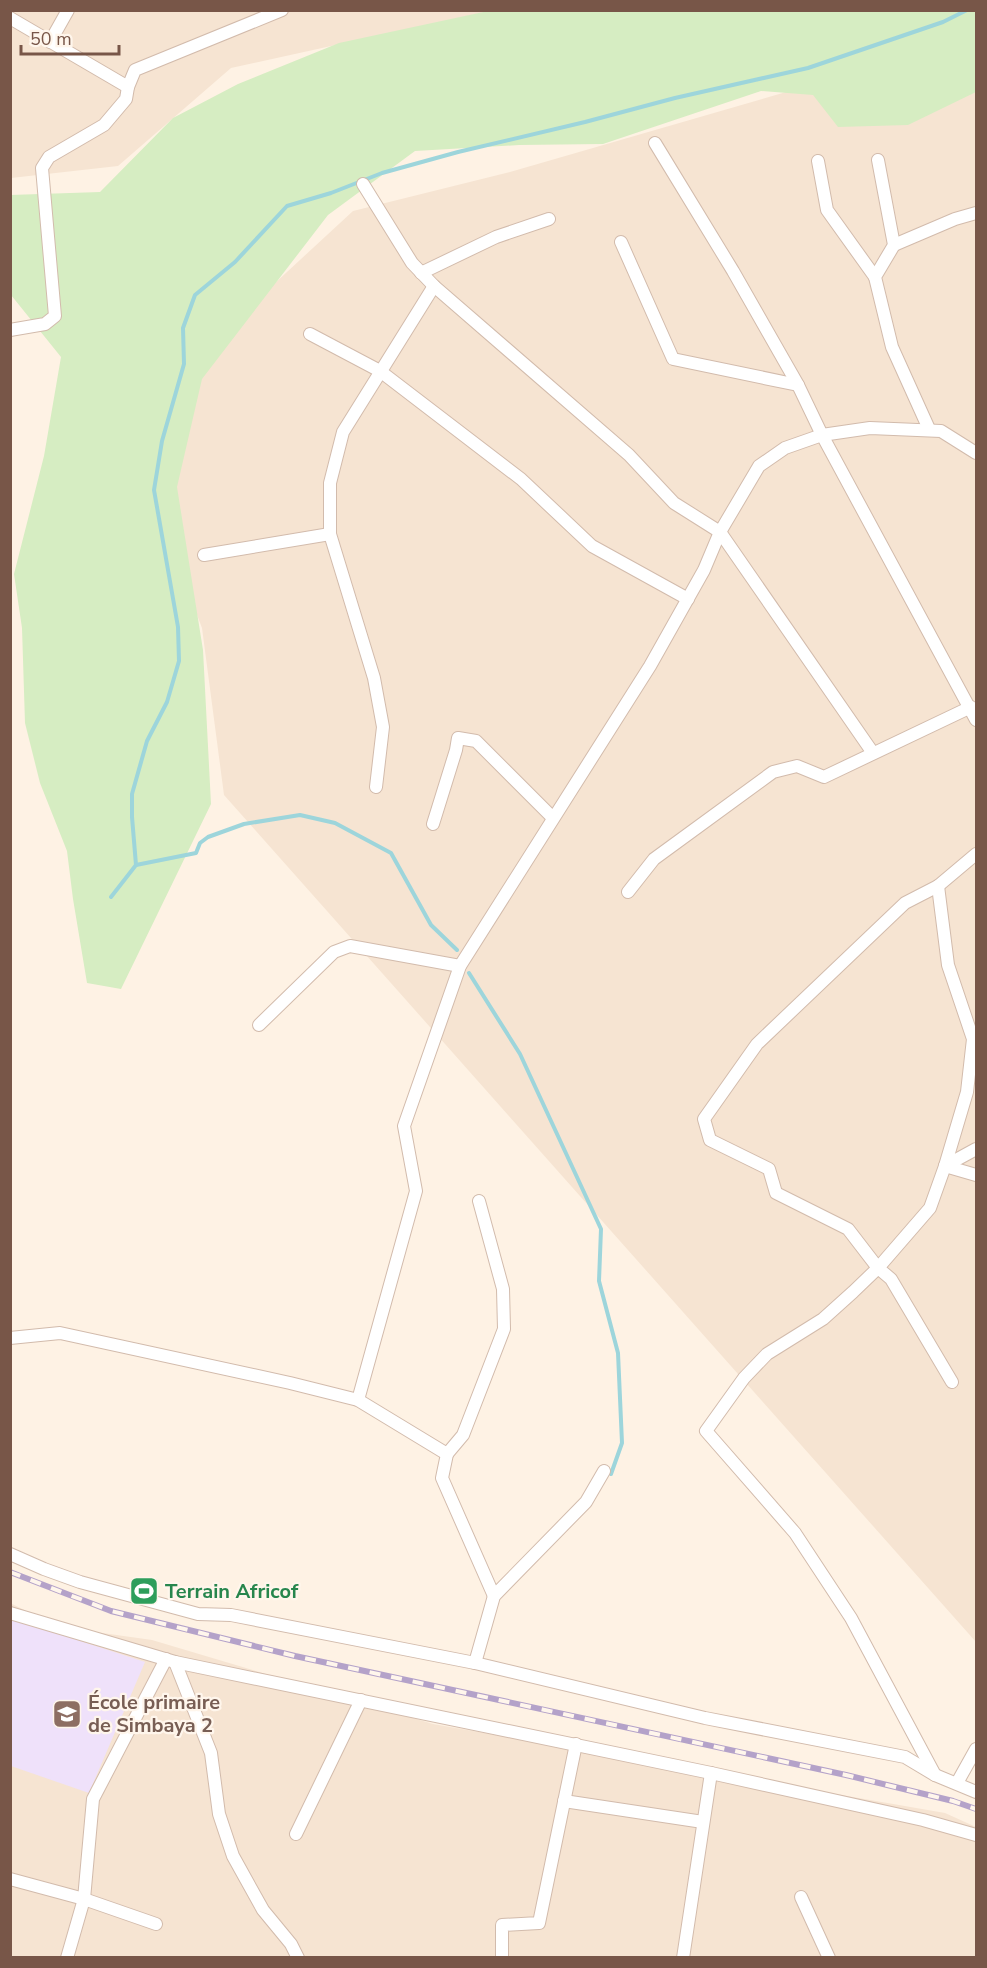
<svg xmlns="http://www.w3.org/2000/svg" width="987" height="1968" viewBox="0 0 987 1968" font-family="'Nunito Sans',sans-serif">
  <rect width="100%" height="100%" fill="#fef2e4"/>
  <g fill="#f6e4d2">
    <path d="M 10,11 L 490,11 L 231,68 L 118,166 L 11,178 Z"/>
    <path d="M 976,37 L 976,1642 L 224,795 L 202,628 L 165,531 L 197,371 L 235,320 L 353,211 L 510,172 Z"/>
    <path d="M 10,1603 L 43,1619 L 81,1630 L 152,1640 L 433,1724 L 945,1813 L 976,1827 L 976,1957 L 11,1957 Z"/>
  </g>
  <path fill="#efe1fa" d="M 10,1618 L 145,1662 L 89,1793 L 11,1766 Z"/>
  <path fill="#d6edc2" d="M 488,11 L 976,11 L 976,92 L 908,125 L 838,127 L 813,95 L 761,91 L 603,144 L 519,145 L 415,151 L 328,215 L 202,379 L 177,487 L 203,650 L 211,804 L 121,989 L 87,983 L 73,899 L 67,851 L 40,783 L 25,723 L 22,628 L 14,574 L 44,456 L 61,357 L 11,295 L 10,195 L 100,192 L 173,118 L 238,84 L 339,43 Z"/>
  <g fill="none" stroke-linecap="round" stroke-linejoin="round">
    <g stroke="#9dd5db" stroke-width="4">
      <path d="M 136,865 L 196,853 L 200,843 L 208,837 L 244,824 L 300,815 L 335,823 L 391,853 L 431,925 L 457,950"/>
      <path d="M 111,897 L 136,865 L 132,817 L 132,794 L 147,741 L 167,702 L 179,661 L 178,627 L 154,490 L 162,441 L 184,364 L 183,328 L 195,295 L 235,262 L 287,206 L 331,193 L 382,173 L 458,152 L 585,122 L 675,98 L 808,68 L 943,22 L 967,10"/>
      <path d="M 469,973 L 520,1054 L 601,1229 L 599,1281 L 618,1353 L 622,1443 L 611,1474"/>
    </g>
    <g stroke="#d2bbac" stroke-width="14">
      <g id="minor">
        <path d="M 10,18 L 128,87"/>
        <path d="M 50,42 L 68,10"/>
        <path d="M 655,143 L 733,271 L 798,385 L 822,435 L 976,720"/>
        <path d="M 878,160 L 894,245 L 875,277 L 892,347 L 929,429"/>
        <path d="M 818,161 L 827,210 L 875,277"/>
        <path d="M 363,184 L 412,263 L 434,286 L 629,455 L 674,503 L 720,532 L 873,753"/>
        <path d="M 621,242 L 673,359 L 798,385"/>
        <path d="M 894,245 L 955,219 L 976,213"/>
        <path d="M 421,273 L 496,237 L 549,219"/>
        <path d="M 10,330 L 45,324 L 55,316 L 42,168 L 49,157 L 104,125 L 126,99 L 128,87 L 135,70 L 282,10"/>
        <path d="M 310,334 L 380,371 L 521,479 L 592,546 L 688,599"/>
        <path d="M 204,555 L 330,534"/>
        <path d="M 376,787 L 383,727 L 374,678 L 330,534 L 330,483 L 343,432 L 434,286"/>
        <path d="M 433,824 L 456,750 L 458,738 L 476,741 L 553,818"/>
        <path d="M 628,892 L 654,859 L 773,772 L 797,766 L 824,777 L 971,707"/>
        <path d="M 259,1025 L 334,952 L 350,946 L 460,966"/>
        <path d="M 945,1166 L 976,1149"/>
        <path d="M 945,1166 L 976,1175"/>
        <path d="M 10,1338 L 60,1333 L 290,1383 L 358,1400 L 447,1454 L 442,1478 L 494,1596"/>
        <path d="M 952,1382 L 891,1279 L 878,1268 L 848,1229 L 776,1193 L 769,1169 L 710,1140 L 704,1119 L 757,1044 L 905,903 L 938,886 L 976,854"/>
        <path d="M 358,1400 L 416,1191 L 404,1126 L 460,966 L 650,666 L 704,570 L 720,532 L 759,466 L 785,448 L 822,435 L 870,428 L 941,431 L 976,453"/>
        <path d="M 447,1454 L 463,1435 L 504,1329 L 503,1289 L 479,1201"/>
        <path d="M 10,1554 L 44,1569 L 80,1582 L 198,1614 L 231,1615 L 475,1663 L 705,1718 L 905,1757 L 935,1775 L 976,1792"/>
        <path d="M 10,1613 L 175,1662 L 711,1773 L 923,1820 L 976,1835"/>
        <path d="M 175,1662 L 211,1753 L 219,1814 L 233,1856 L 263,1910 L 291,1944 L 298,1958"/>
        <path d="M 475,1663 L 494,1596 L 586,1502 L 604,1471"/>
        <path d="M 935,1775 L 851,1618 L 795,1533 L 706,1431 L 744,1378 L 767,1354 L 823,1319 L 853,1292 L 878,1268 L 930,1208 L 945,1166 L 967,1092 L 973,1039 L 948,965 L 938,886"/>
        <path d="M 957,1783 L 976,1749"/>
        <path d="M 564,1801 L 703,1822"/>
        <path d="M 296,1834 L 361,1700"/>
        <path d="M 10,1879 L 84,1899 L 156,1924"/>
        <path d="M 801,1897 L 829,1958"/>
        <path d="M 67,1958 L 84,1899 L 93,1799 L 166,1659"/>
        <path d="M 502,1958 L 502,1925 L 539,1923 L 576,1744"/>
        <path d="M 683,1958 L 711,1773"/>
      </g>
    </g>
    <use href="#minor" stroke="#fff" stroke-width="12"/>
    <g stroke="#b4a2c9" stroke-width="6">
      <path id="rail" d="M 10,1572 L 111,1611 L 295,1656 L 846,1775 L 953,1801 L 976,1809"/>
    </g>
    <use href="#rail" stroke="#fff6ec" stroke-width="4" stroke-dasharray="11" stroke-linecap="butt"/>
  </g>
  <defs>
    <g id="stadium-square" transform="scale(1.5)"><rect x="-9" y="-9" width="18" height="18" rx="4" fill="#2e9e5b" stroke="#fff6ec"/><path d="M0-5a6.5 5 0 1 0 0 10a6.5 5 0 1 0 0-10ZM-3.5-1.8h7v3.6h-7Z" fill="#fff"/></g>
    <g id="school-square" transform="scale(1.5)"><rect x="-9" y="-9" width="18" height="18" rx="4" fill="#8d6e63" stroke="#fff6ec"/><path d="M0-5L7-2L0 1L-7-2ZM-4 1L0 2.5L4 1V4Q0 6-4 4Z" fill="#fff"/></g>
  </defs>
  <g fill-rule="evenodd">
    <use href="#stadium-square" x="144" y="1591"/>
    <use href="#school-square" x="67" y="1714"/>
  </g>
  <g text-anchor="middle" stroke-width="4.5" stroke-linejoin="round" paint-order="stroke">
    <g font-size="20" font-weight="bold" fill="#27864d" stroke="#fff6ec" text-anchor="start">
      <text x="165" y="1598">Terrain Africof</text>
    </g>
    <g font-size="20" font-weight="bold" fill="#785e54" stroke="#fff6ec" text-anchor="start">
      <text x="88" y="1709">École primaire<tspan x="88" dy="23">de Simbaya 2</tspan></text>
    </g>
  </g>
  <rect width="987" height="1968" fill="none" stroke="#785648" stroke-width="24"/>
  <path d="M21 45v9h98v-9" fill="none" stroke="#785648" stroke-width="3"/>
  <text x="30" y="45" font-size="18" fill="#785648" stroke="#fff6ec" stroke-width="4.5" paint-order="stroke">50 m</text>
</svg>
